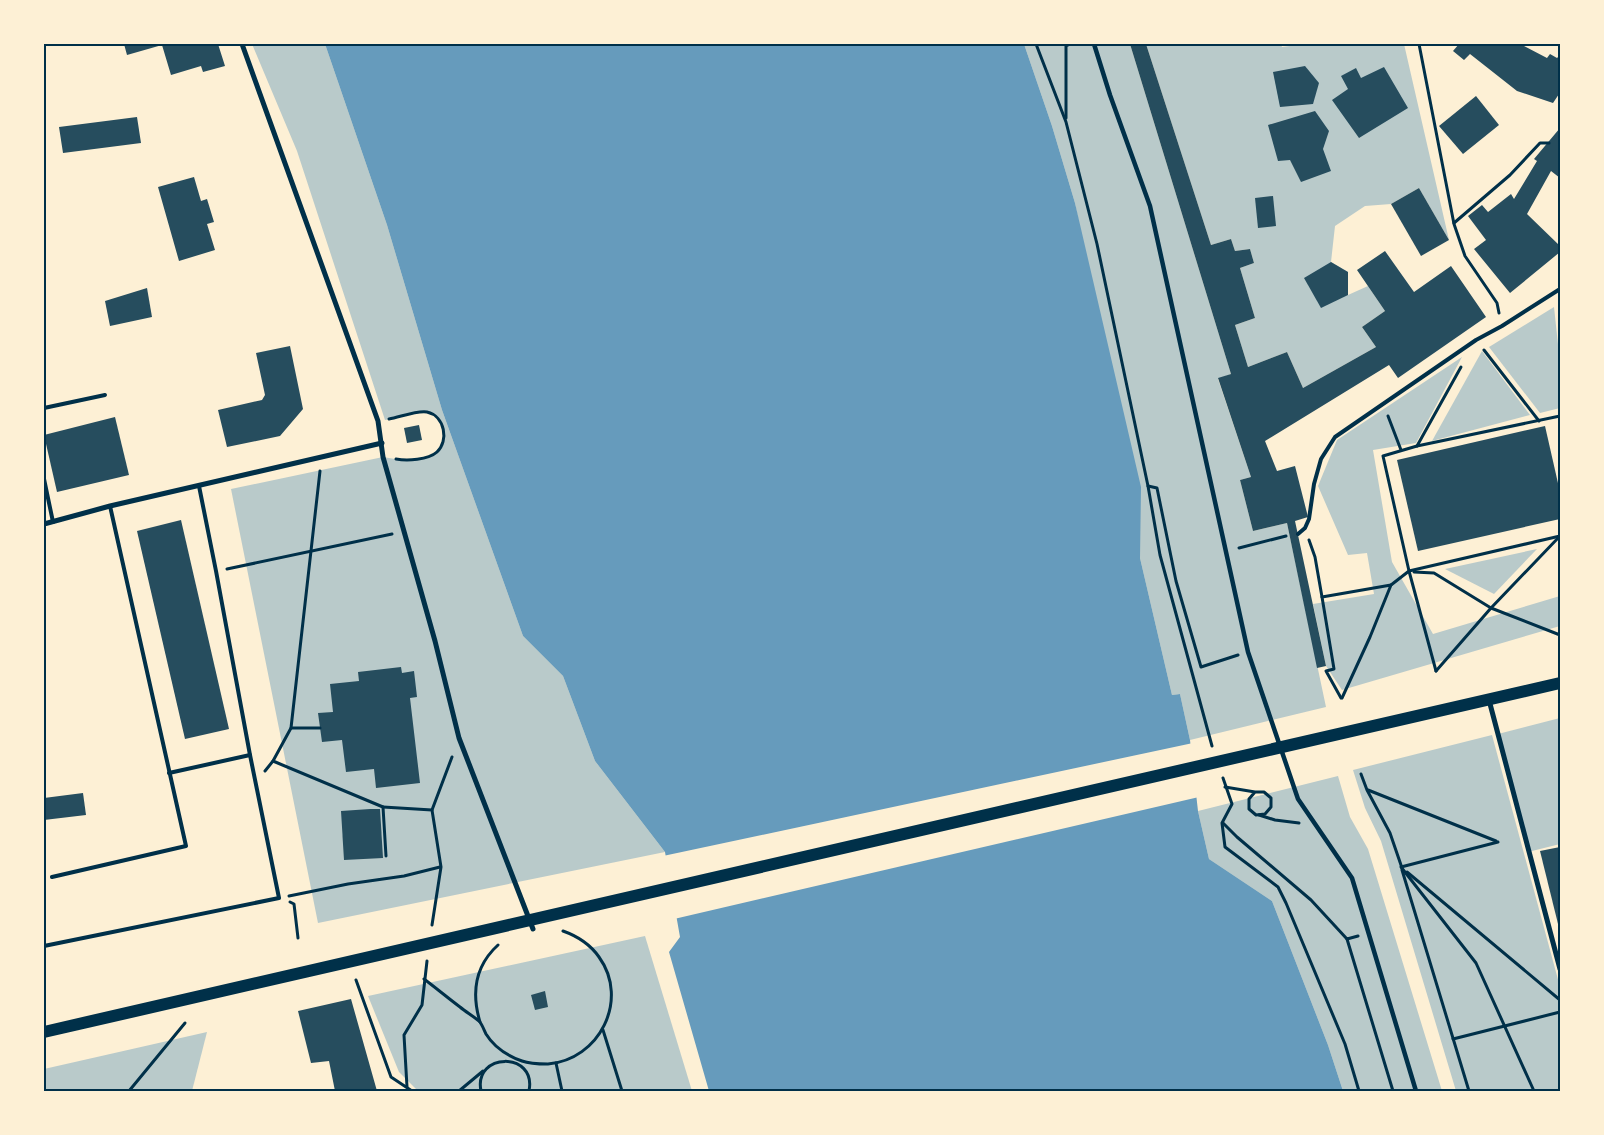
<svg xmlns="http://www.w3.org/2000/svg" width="1604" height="1135" viewBox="0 0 1604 1135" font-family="'Source Sans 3',sans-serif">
  <rect width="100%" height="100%" fill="#fdf0d5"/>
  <g fill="#b9caca">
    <path d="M 252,44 L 325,44 L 387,225 L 442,410 L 523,636 L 563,676 L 595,761 L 665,852 L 318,923 L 231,489 L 383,457 L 407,461 L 432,456 L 443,442 C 443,437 443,427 441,422 C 431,404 400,417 385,420 L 297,151 Z"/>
    <path d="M 1024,44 L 1130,44 L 1231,374 L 1218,379 L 1251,477 L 1240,480 L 1253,531 L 1287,523 L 1326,707 L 1190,740 L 1180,694 L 1172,695 L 1140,558 L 1140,530 L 1075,203 L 1052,126 Z"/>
    <path d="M 1146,44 L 1281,44 L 1282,47 L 1304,44 L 1404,44 L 1449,240 L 1419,188 L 1391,204 L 1365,206 L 1335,226 L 1331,262 L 1348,272 L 1348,295 L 1368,286 L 1385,311 L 1362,327 L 1376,347 L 1303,388 L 1287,352 L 1248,367 L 1235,325 L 1255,318 L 1240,268 L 1254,263 L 1250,249 L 1235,251 L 1231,239 L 1211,245 Z"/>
    <path d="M 1554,307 L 1560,363 L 1560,408 L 1540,413 L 1489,347 Z"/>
    <path d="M 1482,351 L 1530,415 L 1432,441 Z"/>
    <path d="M 1462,357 L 1416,443 L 1373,450 L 1392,562 L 1433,634 L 1560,596 L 1560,626 L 1342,690 L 1326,666 L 1313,604 L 1374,594 L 1367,553 L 1348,555 L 1318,486 L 1337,440 Z"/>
    <path d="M 1537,549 L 1494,594 L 1445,569 Z"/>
    <path d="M 1560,718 L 1560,844 L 1528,852 L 1498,734 Z"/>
    <path d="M 1492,735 L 1560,987 L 1560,1091 L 1456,1091 L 1381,841 L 1365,808 L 1353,770 Z"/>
    <path d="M 1338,776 L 1350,817 L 1368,849 L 1442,1091 L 1343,1091 L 1328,1045 L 1272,901 L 1209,859 L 1198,811 Z"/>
    <path d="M 645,936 L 692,1091 L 418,1091 L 399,1072 L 368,996 Z"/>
    <path d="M 207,1032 L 192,1091 L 44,1091 L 44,1069 Z"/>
  </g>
  <path fill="#669bbc" d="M 325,44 L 1024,44 L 1052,126 L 1075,203 L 1141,487 L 1140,558 L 1172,695 L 1180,694 L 1190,740 L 1198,811 L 1209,859 L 1272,901 L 1328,1045 L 1343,1091 L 709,1091 L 669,952 L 680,937 L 665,852 L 595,761 L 563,676 L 523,636 L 442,410 L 387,225 Z"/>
  <path fill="#fdf0d5" d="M 1193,743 L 1199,797 L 674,919 L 663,856 Z"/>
  <g fill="#264d5e">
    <path d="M 124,44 L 218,44 L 225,66 L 203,72 L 201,66 L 171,75 L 162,45 L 127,55 Z"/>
    <path d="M 1130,44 L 1146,44 L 1211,245 L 1231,239 L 1235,251 L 1250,249 L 1254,263 L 1240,268 L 1255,318 L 1235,325 L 1248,367 L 1287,352 L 1303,388 L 1376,347 L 1362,327 L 1385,311 L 1357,270 L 1385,251 L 1414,292 L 1451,266 L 1486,317 L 1398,378 L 1389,365 L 1265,441 L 1277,471 L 1295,466 L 1308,517 L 1295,521 L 1326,666 L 1317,668 L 1287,523 L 1253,531 L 1240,480 L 1251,477 L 1218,378 L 1231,374 Z"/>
    <path d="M 1459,44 L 1525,44 L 1524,46 L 1547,58 L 1550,54 L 1557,58 L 1560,55 L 1560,95 L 1559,94 L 1553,103 L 1517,91 L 1470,54 L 1464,60 L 1453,51 Z"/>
    <path d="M 1305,66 L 1319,83 L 1313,104 L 1280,107 L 1273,72 Z"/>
    <path d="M 1384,67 L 1408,108 L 1359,138 L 1332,100 L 1348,89 L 1341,76 L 1356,68 L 1361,78 Z"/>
    <path d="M 1476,96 L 1499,125 L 1463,154 L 1439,126 Z"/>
    <path d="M 1315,111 L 1329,131 L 1323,149 L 1331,171 L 1301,182 L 1290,160 L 1278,161 L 1268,125 Z"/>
    <path d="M 137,117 L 141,143 L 63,153 L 59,127 Z"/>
    <path d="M 1560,128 L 1560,178 L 1551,171 L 1527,214 L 1560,246 L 1560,252 L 1510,293 L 1474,249 L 1486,240 L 1468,216 L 1482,205 L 1488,212 L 1511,194 L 1514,199 L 1537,161 L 1534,159 Z"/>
    <path d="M 194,177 L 201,201 L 207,199 L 214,222 L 207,224 L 215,250 L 179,261 L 158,187 Z"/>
    <path d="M 1419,188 L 1449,240 L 1421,256 L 1391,204 Z"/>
    <path d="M 1273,196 L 1276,226 L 1258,228 L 1255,198 Z"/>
    <path d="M 1331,262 L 1348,272 L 1348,295 L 1321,308 L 1304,278 Z"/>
    <path d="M 147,288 L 152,317 L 110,326 L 105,301 Z"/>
    <path d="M 290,346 L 303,409 L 280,436 L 227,447 L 218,410 L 262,400 L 265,395 L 256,353 Z"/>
    <path d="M 115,417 L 129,475 L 57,492 L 44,435 Z"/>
    <path d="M 419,425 L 422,440 L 407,443 L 404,428 Z"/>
    <path d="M 1545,426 L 1560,492 L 1560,519 L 1418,551 L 1397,460 Z"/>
    <path d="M 181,520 L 229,729 L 185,739 L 137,531 Z"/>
    <path d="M 401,667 L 402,673 L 414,671 L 417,697 L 410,698 L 420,783 L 376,788 L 374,769 L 346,772 L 342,740 L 322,742 L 318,713 L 333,712 L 330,684 L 359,681 L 358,672 Z"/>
    <path d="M 83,793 L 86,815 L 44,820 L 44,798 Z"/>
    <path d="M 370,809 L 380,809 L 383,858 L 344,860 L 341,811 Z"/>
    <path d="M 1560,847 L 1560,932 L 1540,851 Z"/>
    <path d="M 545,991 L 548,1007 L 535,1010 L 531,995 Z"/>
    <path d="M 351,999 L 377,1091 L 335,1091 L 329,1061 L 311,1063 L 298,1011 Z"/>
  </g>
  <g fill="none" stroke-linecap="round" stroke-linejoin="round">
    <g stroke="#003049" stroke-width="3">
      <path d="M 1036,44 L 1066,122 L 1097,244 L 1148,486 L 1160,555 L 1212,746"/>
      <path d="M 1419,44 L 1454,224 L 1465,256 L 1497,303 L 1499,313"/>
      <path d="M 1066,118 L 1066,46 L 1070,44"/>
      <path d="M 1454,223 L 1510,175 L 1540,143 L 1549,143"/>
      <path d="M 1484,350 L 1539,421"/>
      <path d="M 1388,416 L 1401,450"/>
      <path d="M 389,419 C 400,417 418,410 427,412 C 445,416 449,441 437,452 C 428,460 407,461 396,459"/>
      <path d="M 1417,446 L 1461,367"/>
      <path d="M 1148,486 L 1157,488 L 1176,581 L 1201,667 L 1238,655"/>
      <path d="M 1560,537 L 1560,561"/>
      <path d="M 1309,540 L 1315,557 L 1322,597"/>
      <path d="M 1239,548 L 1286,536"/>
      <path d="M 227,569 L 392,534"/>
      <path d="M 1414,572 L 1434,573 L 1491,608 L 1560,635"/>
      <path d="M 1436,671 L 1409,571 L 1560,536"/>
      <path d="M 1436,671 L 1491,608 L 1559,537"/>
      <path d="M 1341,698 L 1326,671 L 1334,669 L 1322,597 L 1391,585"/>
      <path d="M 1342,698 L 1370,637 L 1391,585 L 1409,571 L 1383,456 L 1417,446 L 1560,416"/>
      <path d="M 291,728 L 320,728"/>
      <path d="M 273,761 L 383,807 L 386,856"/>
      <path d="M 265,771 L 273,761 L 291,728 L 320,471"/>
      <path d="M 1361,774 L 1367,790 L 1390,833 L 1402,868"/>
      <path d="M 1223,778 L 1232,804 L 1222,823 L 1225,847 L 1278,887 L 1286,903 L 1345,1044 L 1359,1091"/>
      <path d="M 1225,787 L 1255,792 L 1264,792 L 1271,798 L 1271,807 L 1265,814 L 1256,815 L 1249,809 L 1249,799 L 1255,792"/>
      <path d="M 1368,790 L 1496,841"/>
      <path d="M 383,807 L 432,810 L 441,867 L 432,925"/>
      <path d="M 432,810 L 452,757"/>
      <path d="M 1259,815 L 1275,820 L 1299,823"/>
      <path d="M 1223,823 L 1237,837 L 1311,900 L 1347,939 L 1358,936"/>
      <path d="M 1498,842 L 1401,867 L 1476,963 L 1534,1091"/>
      <path d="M 1402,870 L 1469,1091"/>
      <path d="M 1407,872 L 1560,1000"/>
      <path d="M 289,896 L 348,884 L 404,876 L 440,867"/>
      <path d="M 290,902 L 294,904 L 298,938"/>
      <path d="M 1347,939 L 1393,1091"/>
      <path d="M 424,979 C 436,988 448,998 460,1007 C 466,1012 473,1016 479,1021 C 482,1024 484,1030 486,1034 C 494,1047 508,1056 522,1061 C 530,1064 539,1064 548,1064 C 599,1060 630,1000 599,957 C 590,944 577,936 563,931"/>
      <path d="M 356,980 L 391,1077 L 412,1091"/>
      <path d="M 480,1022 C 471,992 475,966 498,945"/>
      <path d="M 603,1030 L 622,1091"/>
      <path d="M 1453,1039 L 1560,1012"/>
      <path d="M 556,1063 L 562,1091"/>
      <path d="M 407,1087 L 404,1035 L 422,1005 L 427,961"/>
      <path d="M 129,1091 L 185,1023"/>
      <path d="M 459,1091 L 483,1071"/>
      <path d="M 481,1091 C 473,1052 537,1051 529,1091"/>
    </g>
    <g stroke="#003049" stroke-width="4">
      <path d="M 44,408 L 105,395"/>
      <path d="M 44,479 L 53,522"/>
      <path d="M 1298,534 L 1305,528 L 1309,519 L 1314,484 L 1321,459 L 1335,437 L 1476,340 L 1502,326 L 1560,289"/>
      <path d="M 169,773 L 250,755"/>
      <path d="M 52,877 L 186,846 L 110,506"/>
      <path d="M 44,946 L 279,898 L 250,755 L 216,571 L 199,486"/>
    </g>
    <path stroke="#003049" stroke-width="4.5" d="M 1094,44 L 1110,95 L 1150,206 L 1248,652 L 1298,799 L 1352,878 L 1416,1091"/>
    <g stroke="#003049" stroke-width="5">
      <path d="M 242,44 L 378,421 L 383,457 L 435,641 L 459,738 L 533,929"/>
      <path d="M 44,524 L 110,506 L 382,443"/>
      <path d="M 1489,700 L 1560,969"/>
    </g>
    <path stroke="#003049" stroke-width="12" d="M 44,1032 L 1560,683"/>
  </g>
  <rect width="1604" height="1135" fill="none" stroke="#fdf0d5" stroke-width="90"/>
  <rect x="45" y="45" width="1514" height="1045" fill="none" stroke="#003049" stroke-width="2"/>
</svg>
